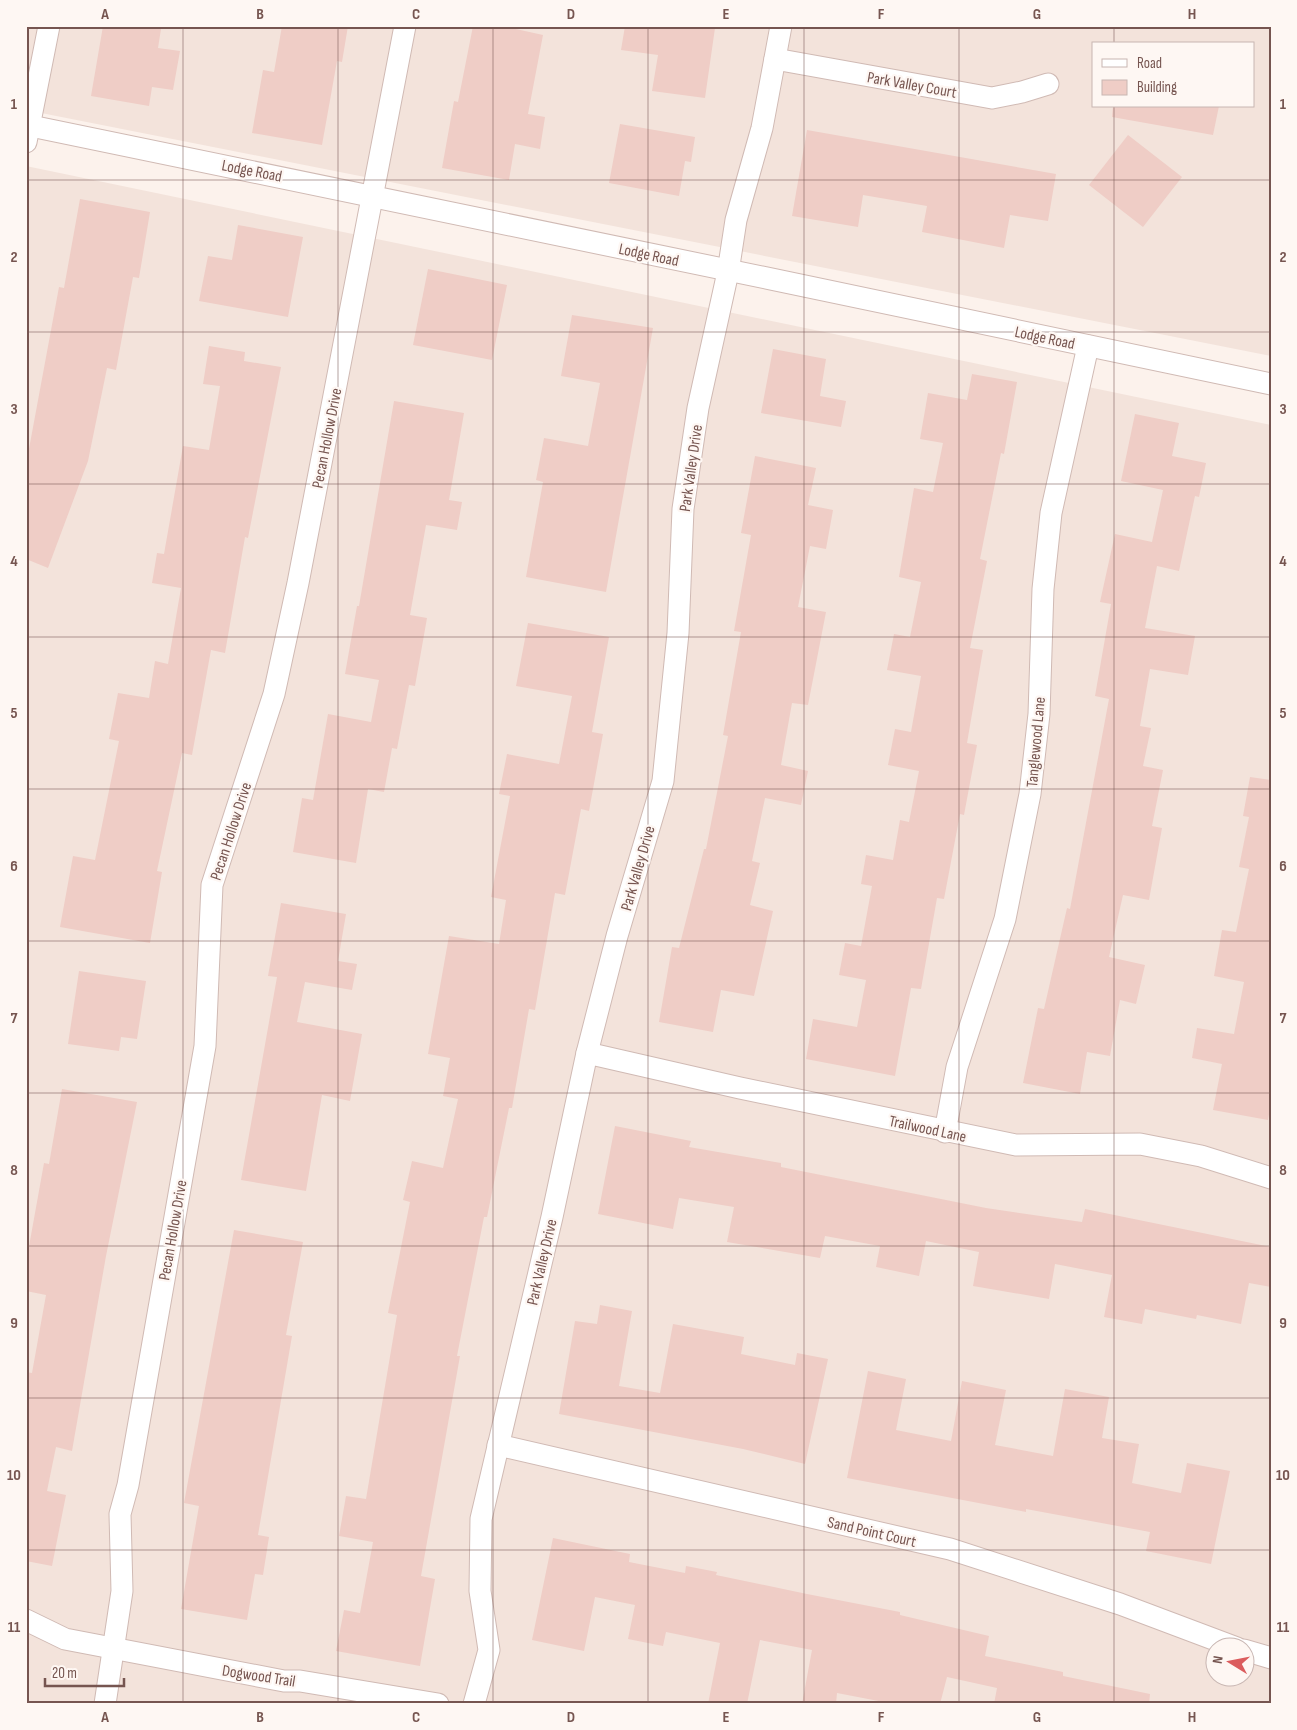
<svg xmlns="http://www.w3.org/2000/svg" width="1297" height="1730" viewBox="0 0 1297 1730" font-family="'Sofia Sans Condensed',sans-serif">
  <rect width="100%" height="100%" fill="#fcf2ec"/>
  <g fill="#f3e3db" fill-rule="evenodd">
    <path d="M 26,26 L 1271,26 L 1271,356 L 26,110 ZM 1093,44 L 1253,44 L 1253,106 L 1093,106 Z"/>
    <path d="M 26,166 L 1271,425 L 1271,1704 L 26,1704 ZM 1214,1648 L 1244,1648 L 1244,1678 L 1214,1678 Z"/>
  </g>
  <g fill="#efcdc6">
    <path d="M 103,26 L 144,26 L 161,29 L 158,48 L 180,51 L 173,90 L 152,87 L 149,106 L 91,96 Z"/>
    <path d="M 282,26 L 348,26 L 342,62 L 337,61 L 322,145 L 252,133 L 263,70 L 274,72 Z"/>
    <path d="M 473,26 L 502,26 L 543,35 L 528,114 L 545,117 L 540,149 L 515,144 L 509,180 L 442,168 L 454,101 L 458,102 Z"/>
    <path d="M 625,26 L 715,28 L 705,98 L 652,91 L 658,55 L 621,50 Z"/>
    <path d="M 1113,106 L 1219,106 L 1213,135 L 1112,117 Z"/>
    <path d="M 620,124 L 695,137 L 691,162 L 685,161 L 679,196 L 609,183 Z"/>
    <path d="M 807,130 L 1056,174 L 1048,221 L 1010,215 L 1004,248 L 922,232 L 927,206 L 863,195 L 858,227 L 792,216 Z"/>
    <path d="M 1128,135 L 1182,177 L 1143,227 L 1089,185 Z"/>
    <path d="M 80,199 L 150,212 L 139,278 L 133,277 L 116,370 L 107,368 L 88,461 L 48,568 L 26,559 L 26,465 L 59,287 L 64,288 Z"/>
    <path d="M 238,225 L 303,237 L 288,317 L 199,301 L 208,256 L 232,260 Z"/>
    <path d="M 428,269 L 507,285 L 492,360 L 413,345 Z"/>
    <path d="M 572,315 L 653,328 L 606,592 L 526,577 L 543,482 L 536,480 L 544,438 L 588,446 L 600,383 L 561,376 Z"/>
    <path d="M 209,346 L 245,352 L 244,361 L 281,367 L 248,538 L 245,537 L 225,653 L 211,650 L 192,755 L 182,753 L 157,871 L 162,872 L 150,943 L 60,927 L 73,856 L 95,860 L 119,741 L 109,739 L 118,693 L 149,698 L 155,661 L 168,664 L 181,588 L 152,583 L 157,553 L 164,554 L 183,446 L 209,450 L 220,386 L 203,384 Z"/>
    <path d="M 773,349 L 826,359 L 820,396 L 846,401 L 841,427 L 761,413 Z"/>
    <path d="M 972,374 L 1017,382 L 1004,454 L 1001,453 L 980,559 L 987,561 L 970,648 L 983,650 L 967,743 L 977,745 L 964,815 L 960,814 L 944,899 L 937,898 L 921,989 L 911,988 L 895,1076 L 806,1059 L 813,1019 L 857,1027 L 866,980 L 839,975 L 845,943 L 861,946 L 872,886 L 861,884 L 866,855 L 893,860 L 900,820 L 909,822 L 919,771 L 888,765 L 895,729 L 911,732 L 921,676 L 887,670 L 894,634 L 910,637 L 921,582 L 899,577 L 914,488 L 933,492 L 943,443 L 920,439 L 928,393 L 967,400 Z"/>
    <path d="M 394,401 L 464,413 L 449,500 L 462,502 L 457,530 L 426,525 L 410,615 L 427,618 L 415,686 L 409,685 L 397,749 L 392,748 L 384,792 L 368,789 L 356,863 L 293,852 L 302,798 L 313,800 L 328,714 L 371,722 L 379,680 L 345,674 L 357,606 L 359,606 Z"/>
    <path d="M 1135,414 L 1179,423 L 1172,456 L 1206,463 L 1199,497 L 1195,496 L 1179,571 L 1157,566 L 1145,628 L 1195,636 L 1188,675 L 1150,669 L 1140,726 L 1151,728 L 1143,766 L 1163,770 L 1152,826 L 1162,828 L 1149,900 L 1123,895 L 1109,957 L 1145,965 L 1136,1004 L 1120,1000 L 1110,1056 L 1087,1052 L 1080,1094 L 1023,1083 L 1038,1008 L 1044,1009 L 1067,908 L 1070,909 L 1109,699 L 1095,696 L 1111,604 L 1100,602 L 1115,534 L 1152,542 L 1163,490 L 1121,481 Z"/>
    <path d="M 755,456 L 816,468 L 808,505 L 833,510 L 826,549 L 810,546 L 798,607 L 826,612 L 808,705 L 792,703 L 781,765 L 808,771 L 801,805 L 765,798 L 752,861 L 760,863 L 750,905 L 773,911 L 754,996 L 721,990 L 713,1032 L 659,1022 L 672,947 L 679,948 L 704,849 L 706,849 L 728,736 L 723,735 L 741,632 L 734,631 L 751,535 L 741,533 Z"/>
    <path d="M 528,623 L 609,637 L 592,732 L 603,734 L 589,811 L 581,809 L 565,895 L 555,893 L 535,1010 L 529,1009 L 512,1108 L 509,1108 L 487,1217 L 484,1217 L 457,1356 L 460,1356 L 421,1576 L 435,1579 L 420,1666 L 336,1651 L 344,1610 L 360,1613 L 373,1542 L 339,1536 L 346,1496 L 366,1499 L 397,1315 L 388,1313 L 410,1202 L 403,1200 L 412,1161 L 443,1168 L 458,1099 L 443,1096 L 450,1058 L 428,1054 L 449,936 L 499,944 L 506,900 L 491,897 L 510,796 L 499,794 L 507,754 L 559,764 L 572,696 L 516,686 Z"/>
    <path d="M 1250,777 L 1271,780 L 1271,1103 L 1268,1120 L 1213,1110 L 1222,1064 L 1192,1058 L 1197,1028 L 1234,1034 L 1244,982 L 1214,976 L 1222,930 L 1236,932 L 1249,869 L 1239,867 L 1249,817 L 1243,816 Z"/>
    <path d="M 281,903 L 346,914 L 338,961 L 357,964 L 352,990 L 305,982 L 297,1022 L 362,1034 L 350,1101 L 322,1095 L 306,1191 L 241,1180 L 277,977 L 268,976 Z"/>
    <path d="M 79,971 L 146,981 L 137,1039 L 121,1037 L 119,1051 L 68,1044 Z"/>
    <path d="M 62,1089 L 137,1102 L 106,1256 L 72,1451 L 56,1447 L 47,1491 L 66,1495 L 52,1566 L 26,1561 L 26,1372 L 32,1373 L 46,1295 L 26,1291 L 26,1263 L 44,1163 L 49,1164 Z"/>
    <path d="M 615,1126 L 691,1141 L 689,1147 L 781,1163 L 781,1167 L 986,1208 L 1082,1222 L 1085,1209 L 1271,1247 L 1271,1287 L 1249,1283 L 1241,1324 L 1197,1315 L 1196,1319 L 1145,1309 L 1142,1324 L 1104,1317 L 1112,1275 L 1055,1264 L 1049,1299 L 973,1286 L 979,1252 L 926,1241 L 919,1276 L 876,1267 L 880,1246 L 825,1236 L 820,1258 L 727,1242 L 734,1207 L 679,1198 L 673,1229 L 598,1214 Z"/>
    <path d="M 234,1230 L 303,1242 L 286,1335 L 292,1336 L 258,1535 L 269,1537 L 263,1575 L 255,1574 L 247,1620 L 181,1609 L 199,1506 L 184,1503 Z"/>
    <path d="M 600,1305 L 632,1311 L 619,1386 L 660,1393 L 673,1324 L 744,1337 L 741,1354 L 795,1365 L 797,1353 L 828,1359 L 805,1464 L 743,1449 L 559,1414 L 575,1321 L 597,1324 Z"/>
    <path d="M 868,1371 L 906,1379 L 896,1430 L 951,1441 L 962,1381 L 1006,1390 L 995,1445 L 1053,1456 L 1065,1389 L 1109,1397 L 1102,1438 L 1139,1444 L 1132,1483 L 1181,1493 L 1187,1463 L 1230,1471 L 1211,1564 L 1146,1551 L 1150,1532 L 1026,1509 L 1026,1512 L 847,1478 Z"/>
    <path d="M 553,1538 L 630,1554 L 629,1562 L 685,1573 L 686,1566 L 717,1572 L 716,1575 L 807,1594 L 900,1612 L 900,1615 L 989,1636 L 985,1656 L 1063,1672 L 1063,1676 L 1150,1694 L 1149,1704 L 994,1704 L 997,1688 L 947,1677 L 940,1704 L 894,1704 L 837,1693 L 836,1704 L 802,1704 L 812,1650 L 760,1640 L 747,1704 L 708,1704 L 720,1643 L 666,1632 L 663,1646 L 628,1639 L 635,1605 L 595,1597 L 584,1651 L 532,1640 Z"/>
  </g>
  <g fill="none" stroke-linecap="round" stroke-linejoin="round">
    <g stroke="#d0bab4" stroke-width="23">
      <g id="street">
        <path d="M 775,59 L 992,98 L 1022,92 L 1048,84"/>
        <path d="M 26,125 C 442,209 856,297 1271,384"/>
        <path d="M 26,142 L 49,26"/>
        <path d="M 587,1053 L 740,1088 L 1016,1145 L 1140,1144 L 1201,1156 L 1271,1178"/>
        <path d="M 945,1132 L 957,1067 L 1005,919 L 1030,794 L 1039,714 L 1043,589 L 1051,513 L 1088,346"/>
        <path d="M 498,1445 L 950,1549 L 1120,1604 L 1237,1648"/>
        <path d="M 26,1620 L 65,1639 L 284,1681 L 300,1681 L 438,1704"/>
        <path d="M 1244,1650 L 1271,1658"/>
        <path d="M 105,1704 L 122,1591 L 120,1514 L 128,1485 L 205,1046 L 212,885 L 274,694 L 298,583 L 405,26"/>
        <path d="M 474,1704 L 489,1650 L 480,1591 L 481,1519 L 552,1217 L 587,1053 L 617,936 L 663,781 L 678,633 L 683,509 L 698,408 L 728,272 L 736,220 L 762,128 L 781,26"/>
      </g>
    </g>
    <use href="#street" stroke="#fff" stroke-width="21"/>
  </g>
  <path fill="none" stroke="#765550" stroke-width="1" stroke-opacity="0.55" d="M 183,26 L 183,1704M 338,26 L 338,1704M 493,26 L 493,1704M 648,26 L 648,1704M 804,26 L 804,1704M 959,26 L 959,1704M 1114,26 L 1114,44M 1114,106 L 1114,1704M 26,180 L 1271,180M 26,332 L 1271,332M 26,484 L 1271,484M 26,637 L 1271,637M 26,789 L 1271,789M 26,941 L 1271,941M 26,1093 L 1271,1093M 26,1246 L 1271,1246M 26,1398 L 1271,1398M 26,1550 L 1271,1550"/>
  <g text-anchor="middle" stroke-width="4.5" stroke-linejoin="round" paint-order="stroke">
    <g font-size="16" fill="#765550" stroke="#fef7f3">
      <text transform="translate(912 84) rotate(10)" y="6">Park Valley Court</text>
      <text transform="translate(252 170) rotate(11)" y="6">Lodge Road</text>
      <text transform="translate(649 254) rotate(12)" y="6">Lodge Road</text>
      <text transform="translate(1045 337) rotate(12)" y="6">Lodge Road</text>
      <text transform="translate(326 438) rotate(-79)" y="6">Pecan Hollow Drive</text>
      <text transform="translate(690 468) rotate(-82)" y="6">Park Valley Drive</text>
      <text transform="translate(1035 742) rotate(-85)" y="6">Tanglewood Lane</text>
      <text transform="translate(230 831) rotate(-72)" y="6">Pecan Hollow Drive</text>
      <text transform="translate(637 868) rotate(-74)" y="6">Park Valley Drive</text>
      <text transform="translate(928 1128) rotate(12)" y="6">Trailwood Lane</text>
      <text transform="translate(172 1230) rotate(-80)" y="6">Pecan Hollow Drive</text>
      <text transform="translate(541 1262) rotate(-77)" y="6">Park Valley Drive</text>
      <text transform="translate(872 1531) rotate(13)" y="6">Sand Point Court</text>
      <text transform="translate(259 1675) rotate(9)" y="6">Dogwood Trail</text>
    </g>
  </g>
  <rect width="1297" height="1730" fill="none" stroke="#fef7f3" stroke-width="55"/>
  <rect x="1092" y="42" width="162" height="65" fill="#fef7f3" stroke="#c8b6b2"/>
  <rect x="1102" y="59" width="25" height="8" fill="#ffffff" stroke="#c8b6b2"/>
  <text x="1137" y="68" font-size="15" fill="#765550">Road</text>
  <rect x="1102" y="80" width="25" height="15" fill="#efcdc6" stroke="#c8b6b2"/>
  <text x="1137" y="92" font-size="15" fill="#765550">Building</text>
  <g transform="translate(1230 1662) rotate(280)"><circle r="24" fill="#fef7f3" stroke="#c8b6b2"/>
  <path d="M0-4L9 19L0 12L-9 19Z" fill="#db5c5d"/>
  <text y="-8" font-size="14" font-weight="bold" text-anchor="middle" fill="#765550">N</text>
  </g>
  <path d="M45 1678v8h79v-8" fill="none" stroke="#765550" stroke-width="2.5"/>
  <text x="52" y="1678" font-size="15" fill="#765550" stroke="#fef7f3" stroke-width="4" paint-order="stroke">20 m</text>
  <rect x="28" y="28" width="1242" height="1674" fill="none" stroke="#765550" stroke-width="2"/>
  <g font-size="16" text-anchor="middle" font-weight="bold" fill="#765550">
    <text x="105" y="19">A</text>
    <text x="260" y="19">B</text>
    <text x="416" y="19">C</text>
    <text x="571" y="19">D</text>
    <text x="726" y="19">E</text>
    <text x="881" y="19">F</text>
    <text x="1037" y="19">G</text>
    <text x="1192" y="19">H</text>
    <text x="14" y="109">1</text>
    <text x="1283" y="109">1</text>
    <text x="14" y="262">2</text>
    <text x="1283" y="262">2</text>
    <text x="14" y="414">3</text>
    <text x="1283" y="414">3</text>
    <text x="14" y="566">4</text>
    <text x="1283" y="566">4</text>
    <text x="14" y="718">5</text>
    <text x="1283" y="718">5</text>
    <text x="14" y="871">6</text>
    <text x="1283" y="871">6</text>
    <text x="14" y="1023">7</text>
    <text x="1283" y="1023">7</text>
    <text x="14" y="1175">8</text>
    <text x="1283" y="1175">8</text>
    <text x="14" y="1328">9</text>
    <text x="1283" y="1328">9</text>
    <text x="14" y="1480">10</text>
    <text x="1283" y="1480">10</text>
    <text x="14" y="1632">11</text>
    <text x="1283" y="1632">11</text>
    <text x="105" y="1722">A</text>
    <text x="260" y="1722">B</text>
    <text x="416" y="1722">C</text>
    <text x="571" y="1722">D</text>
    <text x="726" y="1722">E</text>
    <text x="881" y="1722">F</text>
    <text x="1037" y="1722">G</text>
    <text x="1192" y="1722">H</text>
  </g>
</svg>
